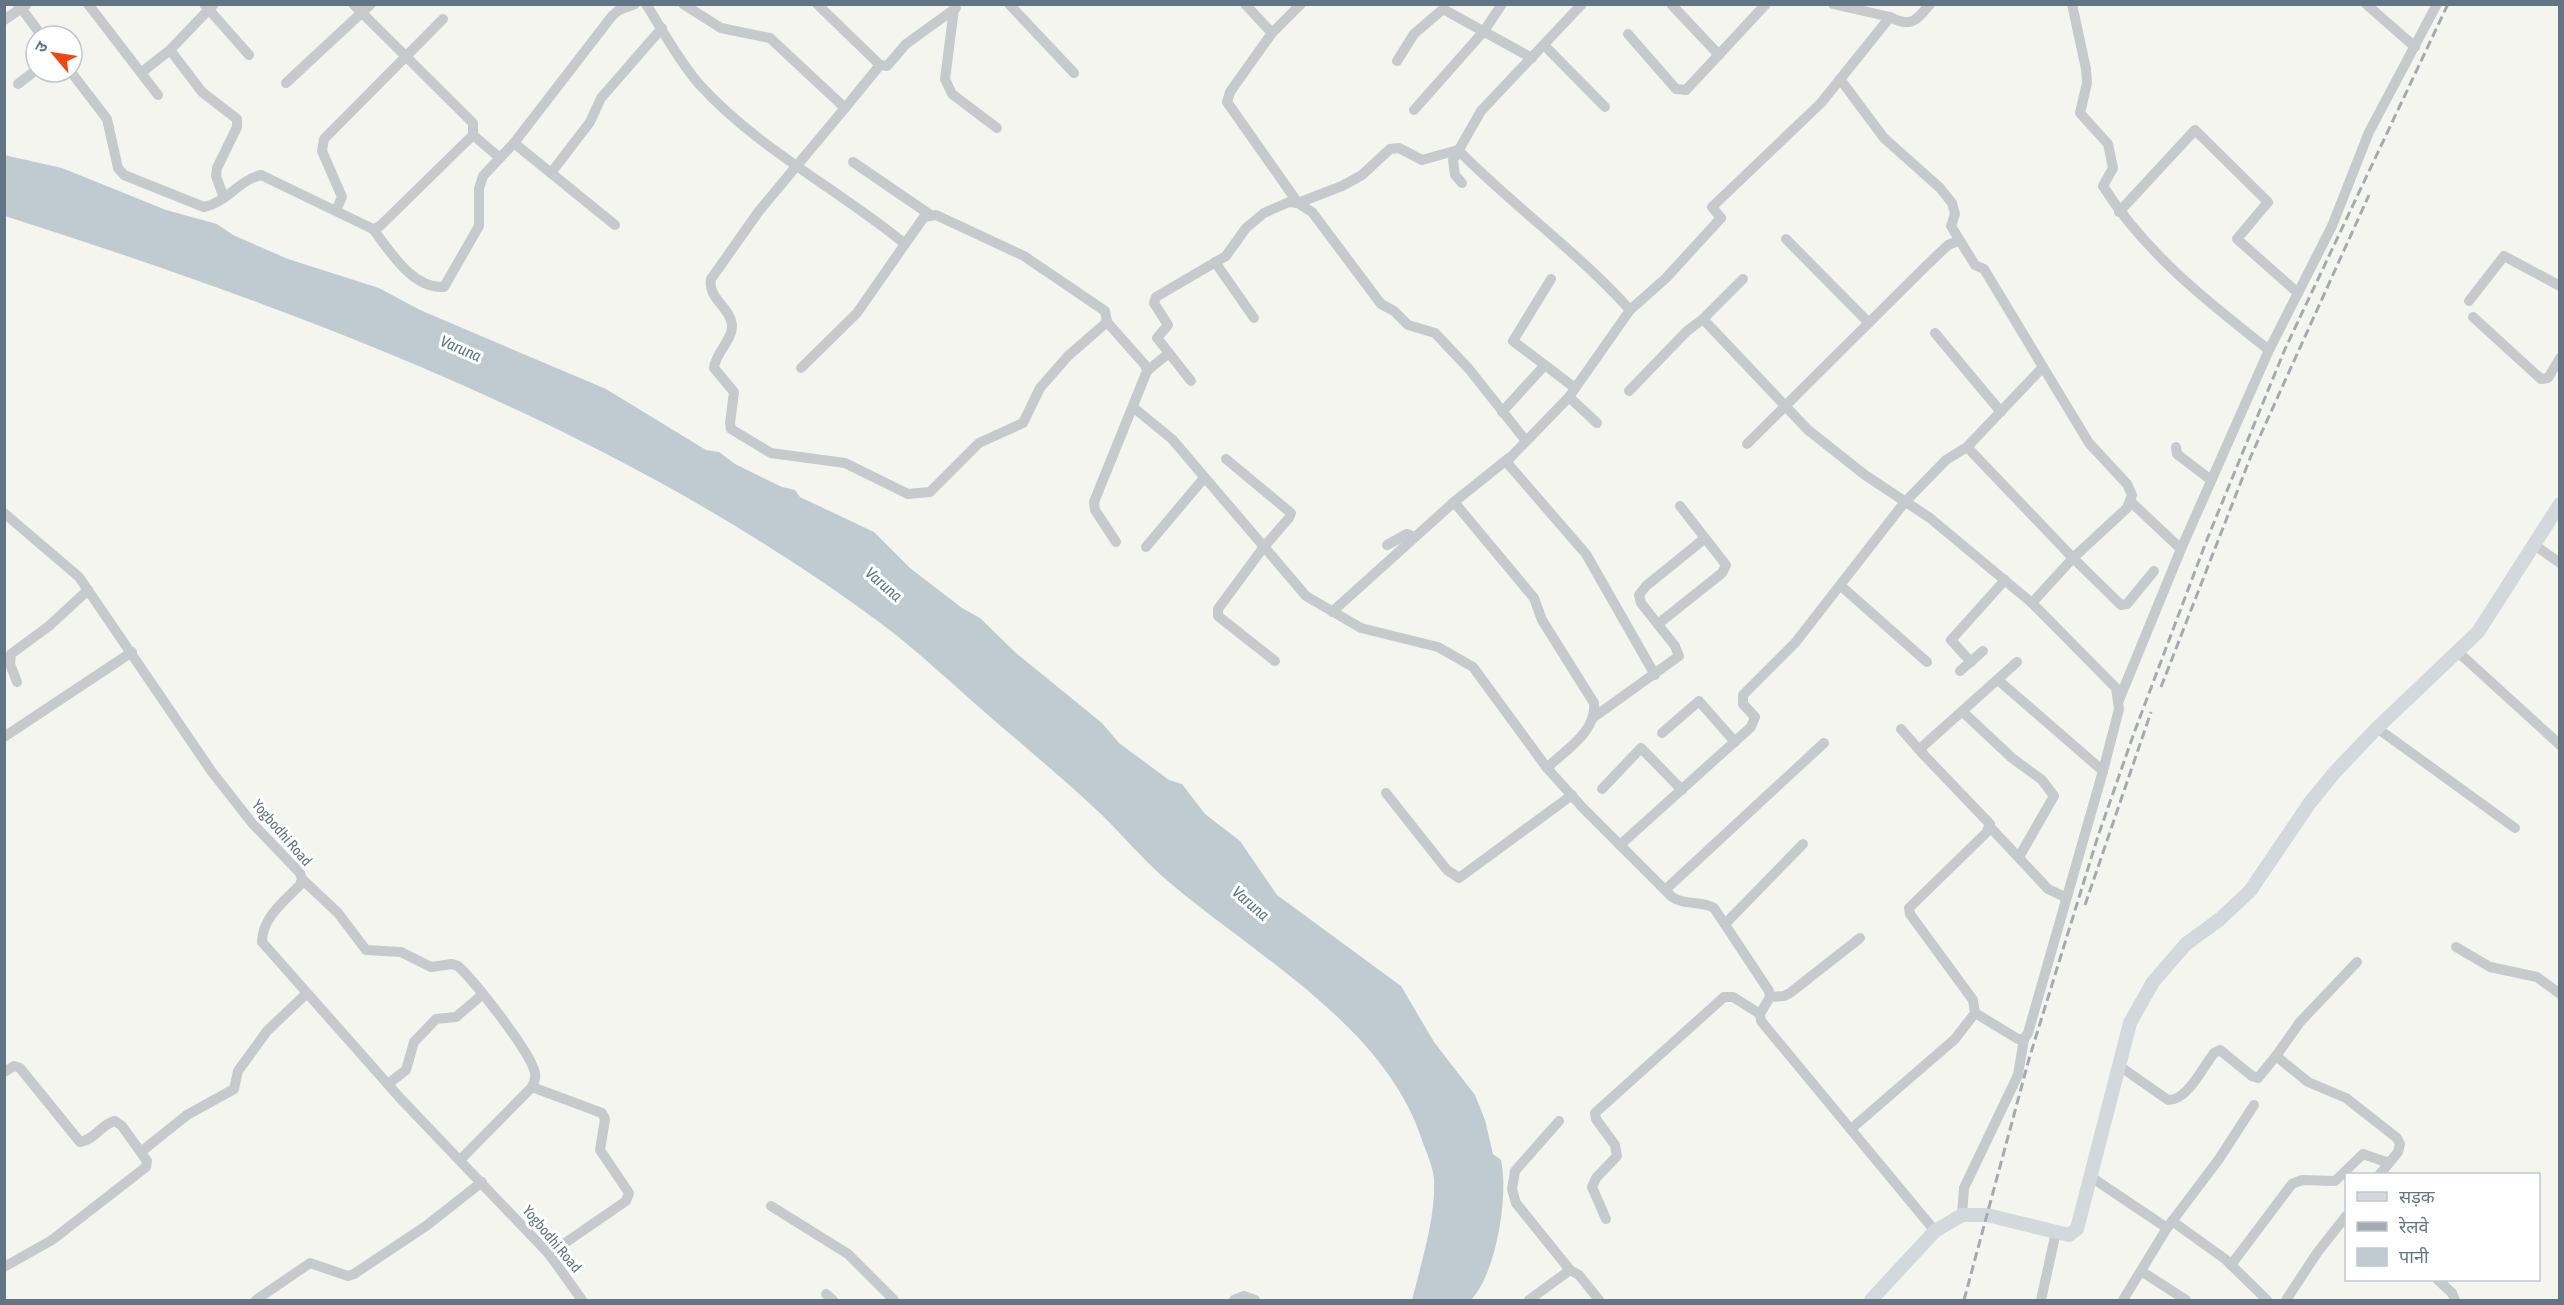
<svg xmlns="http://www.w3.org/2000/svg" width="2564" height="1305" viewBox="0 0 2564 1305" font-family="'Asap Condensed','Noto Sans Devanagari',sans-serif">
  <rect width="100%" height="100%" fill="#f5f5f0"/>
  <path fill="#bfcbd0" d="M 4,155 L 62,168 L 166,210 L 217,224 L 233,235 L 288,259 L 379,288 L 420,310 L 606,389 L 706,450 L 719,452 L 735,464 L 782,487 L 795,490 L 800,497 L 874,532 L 910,568 L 962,608 L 980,618 L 1016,653 L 1102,723 L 1119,743 L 1169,780 L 1182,784 L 1205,814 L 1240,841 L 1277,895 L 1401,986 L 1434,1042 L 1475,1095 L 1485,1120 L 1493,1154 L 1501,1160 C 1509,1196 1496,1274 1471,1300 L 1412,1300 C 1421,1264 1436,1217 1434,1179 C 1433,1167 1427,1154 1423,1143 C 1386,1024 1251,954 1162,876 C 1141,857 1122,835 1102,815 C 1065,780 1026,748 988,715 C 952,684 917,650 879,622 C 619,430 311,314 5,216 Z"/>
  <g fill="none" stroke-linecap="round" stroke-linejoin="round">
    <g stroke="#c7cacd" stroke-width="10">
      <path d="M 18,4 L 42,36"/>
      <path d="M 88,4 L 158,95"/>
      <path d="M 204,4 L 249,55"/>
      <path d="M 646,4 C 663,31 679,61 699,84 C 758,149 838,189 905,244 L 857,313 L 801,368"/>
      <path d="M 683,4 L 721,28 L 770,38 L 845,108 L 759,211 L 711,279 C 707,298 731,308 732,325 C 733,340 715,353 714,368 L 734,392 L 730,423 L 731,429 L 771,453 L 845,463 L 908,494 L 930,492 L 979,443 L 1023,423 L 1040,388 L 1068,356 L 1107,322 L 1105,311 L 1024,256 L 936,215 L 924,217 L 905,244"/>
      <path d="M 817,4 L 880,65 L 845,108"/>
      <path d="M 1009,4 L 1074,73"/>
      <path d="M 1245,4 L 1272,33 L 1301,4"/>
      <path d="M 1671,4 L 1719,55"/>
      <path d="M 1833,4 L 1890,17"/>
      <path d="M 2072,4 L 2086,69 L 2087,83 L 2080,113 L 2108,144 L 2113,168 L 2103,186 C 2145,253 2208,302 2269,350"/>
      <path d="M 2366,4 L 2415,47"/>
      <path d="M 954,9 L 945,79 L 952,94 L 997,128"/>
      <path d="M 4,20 L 26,5"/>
      <path d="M 1272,33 L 1230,92 L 1227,102 L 1298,203 L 1342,186 L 1362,175 L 1390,149 L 1399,148 L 1422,160 L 1458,150 C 1513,206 1578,252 1630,310"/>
      <path d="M 1628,34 L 1676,89 L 1686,90 L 1766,4"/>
      <path d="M 1544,45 L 1605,107"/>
      <path d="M 170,50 L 202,92 L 237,119 L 237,127 L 217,168 L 216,176 L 224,198"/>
      <path d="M 1397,61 L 1414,34 L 1443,9 L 1532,58"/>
      <path d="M 880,65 L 887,66 L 906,44 L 956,8"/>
      <path d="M 71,72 L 107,119 L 118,168 L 124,175 L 204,207 C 226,203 239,180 261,175 L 373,229 L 380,226 L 473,135 L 473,123 L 353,4"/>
      <path d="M 142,72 L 170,50 L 214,4"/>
      <path d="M 286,83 L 371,4"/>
      <path d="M 18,84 L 36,70"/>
      <path d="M 1414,110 L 1484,31 L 1502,4"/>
      <path d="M 473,135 L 500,158"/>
      <path d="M 514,143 L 615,225"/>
      <path d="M 853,162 L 929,214"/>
      <path d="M 551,173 L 590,122 L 601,98 L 662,28"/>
      <path d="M 1462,183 L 1455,175 L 1453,160 L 1481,111 L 1582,4"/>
      <path d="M 336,210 L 342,197 L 322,151 L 324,139 L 443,19"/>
      <path d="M 2119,212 L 2195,130 L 2268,202 L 2237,239 L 2298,293"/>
      <path d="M 373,229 C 390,251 412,289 444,287 L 479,226 L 479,189 L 483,176 L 514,143 L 612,16 L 619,10 L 635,4"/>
      <path d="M 1786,239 L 1869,323"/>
      <path d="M 1215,262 L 1254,318"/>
      <path d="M 1551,279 L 1513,341 L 1575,388"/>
      <path d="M 2469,301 L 2504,256 L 2560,286"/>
      <path d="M 2473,317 L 2541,379 L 2548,378 L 2560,358"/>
      <path d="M 1703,319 L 1743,279"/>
      <path d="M 1107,322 L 1145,365 L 1147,371 L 1094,502 L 1095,510 L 1116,542"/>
      <path d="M 1935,333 L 2001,412"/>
      <path d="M 1169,353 L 1157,338 L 1168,325 L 1154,303 L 1156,297 L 1226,256 L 1246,228 L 1264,213 L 1289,202 L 1298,203 L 1312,212 L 1381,304 L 1394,311 L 1408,325 L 1435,333 L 1469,369 L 1526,441"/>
      <path d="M 2043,367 L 2089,443 L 2127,484 L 2132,495 L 2127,508 L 2073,558 L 2121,605 L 2127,604 L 2154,571"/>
      <path d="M 1147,371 L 1169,353 L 1191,381"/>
      <path d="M 1629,391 L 1687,331 L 1703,319 L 1808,430 L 1865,475 L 1930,518 L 2032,603 L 2116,688 L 2119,709 L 2103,771 L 2028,1033 L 2024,1039 L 2018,1039 L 1975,1013"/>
      <path d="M 1569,397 L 1597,423"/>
      <path d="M 1134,408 L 1172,439 L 1306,596 L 1361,628 L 1438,647 L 1473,667 L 1547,768 L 1582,807 L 1672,897 C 1685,906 1701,900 1714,908 L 1769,991 L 1770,997 L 1760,1014 L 1761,1021 L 1935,1231"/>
      <path d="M 1502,412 L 1544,366"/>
      <path d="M 1747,444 L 1928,264 L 1948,245 L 1958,241"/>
      <path d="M 1967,447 L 2073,558 L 2032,603"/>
      <path d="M 2176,447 L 2177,454 L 2211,480"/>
      <path d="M 1226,459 L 1291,513 L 1289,518 L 1263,548 L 1218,609 L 1218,616 L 1275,661"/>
      <path d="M 1454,502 L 1534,598 L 1542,620 L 1594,703 C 1597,732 1565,750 1547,768"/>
      <path d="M 2131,502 L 2181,549"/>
      <path d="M 4,513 L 79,577 L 212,772 L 252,823 L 300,873 L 302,879 L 300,885 C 284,901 262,918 262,942 L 400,1098 L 549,1254 L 582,1300"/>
      <path d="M 2533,544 L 2560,563"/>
      <path d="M 1387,545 L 1407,534 L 1415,537"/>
      <path d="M 1146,547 L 1204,478"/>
      <path d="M 1841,586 L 1927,662"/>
      <path d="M 1332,612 L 1454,502 L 1509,458"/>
      <path d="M 1658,624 L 1722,573 L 1726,565 L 1680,506"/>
      <path d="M 2458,652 L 2560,745"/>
      <path d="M 1971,662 L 1951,640 L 2005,580"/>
      <path d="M 1960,671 L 1983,651"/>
      <path d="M 1655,675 L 1586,554 L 1509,465 L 1508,460 L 1569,397 L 1630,310 L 1666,278 L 1721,218 L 1712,207 L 1821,103 L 1890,17 C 1911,28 1916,21 1930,4"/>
      <path d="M 1998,680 L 2103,771"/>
      <path d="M 17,682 L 10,664 L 11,654 L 49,626 L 88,590"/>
      <path d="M 2119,700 L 2181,549 L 2269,350 L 2332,226 L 2369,132 L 2437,4"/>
      <path d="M 1963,712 L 2012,758 L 2042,780 L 2054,796 L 2019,857"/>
      <path d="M 1594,717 L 1679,656 L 1675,646 L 1641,603 L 1639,595 L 1646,586 L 1704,539"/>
      <path d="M 2377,728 L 2515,828"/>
      <path d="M 1901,729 L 1922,753"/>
      <path d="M 1662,733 L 1699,701 L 1735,742"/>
      <path d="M 4,737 L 132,652"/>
      <path d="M 1602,789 L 1641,748 L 1682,790"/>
      <path d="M 1386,793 L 1447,870 L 1459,878 L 1572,795"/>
      <path d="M 1990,827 L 2048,889 L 2065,897"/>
      <path d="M 1620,845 L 1751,727 L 1755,717 L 1743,704 L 1743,695 L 1795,643 L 1904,503 L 1946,460 L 1967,447 L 2043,367 L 1984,269 L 1975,265 L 1951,226 L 1955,214 L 1952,203 L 1940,188 L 1884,138 L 1840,79"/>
      <path d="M 302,879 L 338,913 L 366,950 L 401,952 L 431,967 L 452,964 L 458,966 C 475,982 531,1052 535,1073 C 536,1078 534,1083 532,1087 L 460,1160"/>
      <path d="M 1665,890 L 1824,743"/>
      <path d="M 1725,924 L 1803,844"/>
      <path d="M 2456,947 L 2490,967 L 2537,977 L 2560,994"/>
      <path d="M 1770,997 L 1784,996 L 1790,993 L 1860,938"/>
      <path d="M 2276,1056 L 2300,1022 L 2357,962"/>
      <path d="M 2118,1065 L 2168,1100 C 2188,1100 2203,1067 2214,1053 L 2220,1050 L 2252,1076 L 2258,1078 L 2276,1056 L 2308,1082 L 2346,1098 L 2397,1138 L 2400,1144 L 2398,1152 L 2380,1174"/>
      <path d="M 4,1072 L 14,1066 L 20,1068 L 80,1142 C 95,1140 101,1124 115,1121 L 122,1126 L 147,1161 L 146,1167 L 52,1240 L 4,1267"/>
      <path d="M 388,1084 L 406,1070 L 414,1042 L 436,1019 L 456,1017 L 483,994"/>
      <path d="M 532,1087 L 602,1113 L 605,1119 L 600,1150 L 629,1193 L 626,1201 L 549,1254"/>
      <path d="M 1559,1121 L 1515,1171 L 1512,1189 L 1516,1203 L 1570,1270"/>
      <path d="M 1851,1129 L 1955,1039 L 1975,1013 L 1973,1000 L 1910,914 L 1909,908 L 1986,833 L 1990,824 L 1922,753 L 1922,747 L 2017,662"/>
      <path d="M 142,1151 L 187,1115 L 234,1089 L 238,1071 L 267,1031 L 306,994"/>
      <path d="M 2091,1177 L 2167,1228"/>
      <path d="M 771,1206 L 848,1254 L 894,1300"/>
      <path d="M 1962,1215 L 1964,1188 L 2018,1075 L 2024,1039"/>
      <path d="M 1606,1219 L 1592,1187 L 1596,1178 L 1617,1156 L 1615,1145 L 1596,1119 L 1595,1113 L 1724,997 L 1733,997 L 1760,1014"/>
      <path d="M 2172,1221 L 2225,1259 L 2267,1300"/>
      <path d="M 2231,1265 L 2292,1184 L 2302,1180 L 2335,1181 L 2363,1154 L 2389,1163"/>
      <path d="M 2141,1271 L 2186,1300"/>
      <path d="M 2438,1280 L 2452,1293 L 2455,1300"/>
      <path d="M 826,1294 L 833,1300"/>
      <path d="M 256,1300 L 310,1263 L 348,1276 L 354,1274 L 426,1226 L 482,1182"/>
      <path d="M 1234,1300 L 1244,1296 L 1255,1300"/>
      <path d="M 1529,1300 L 1570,1270 L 1579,1275 L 1599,1300"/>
      <path d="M 2041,1300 L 2056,1232"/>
      <path d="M 2123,1300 L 2167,1228 L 2219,1159 L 2254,1105"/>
      <path d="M 2286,1300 L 2317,1253 L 2346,1216"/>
    </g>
    <path stroke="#d2d8dc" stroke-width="14" d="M 1871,1300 L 1935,1231 L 1962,1215 L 1987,1215 L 2069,1235 L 2077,1229 L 2130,1023 L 2153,982 L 2186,944 L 2220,919 L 2250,891 L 2309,804 L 2334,773 L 2377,728 L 2478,632 L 2560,504"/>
    <g stroke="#a4aab0" stroke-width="3" stroke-dasharray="9 4.5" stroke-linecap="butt">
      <path d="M 2161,687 L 2251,456 L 2369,195"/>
      <path d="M 2085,905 L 2151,712"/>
      <path d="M 1964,1300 L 2029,1059 L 2098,836 L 2134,733 L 2206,542 L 2285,349 L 2448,4"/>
    </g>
  </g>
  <g text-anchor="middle" stroke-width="6" stroke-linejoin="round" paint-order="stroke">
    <g font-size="15" fill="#617584" stroke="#fff">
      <text transform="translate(282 833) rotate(49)" y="5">Yogbodhi Road</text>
      <text transform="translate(552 1239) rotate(50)" y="5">Yogbodhi Road</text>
    </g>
    <g font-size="16" font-style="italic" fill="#5c7882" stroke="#fff">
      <text transform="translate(461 348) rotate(23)" y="6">Varuna</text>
      <text transform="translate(884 584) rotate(41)" y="6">Varuna</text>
      <text transform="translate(1251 903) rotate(41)" y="6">Varuna</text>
    </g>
  </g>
  <rect width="2564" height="1305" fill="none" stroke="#617584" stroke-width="12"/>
  <rect x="2345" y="1173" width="195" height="108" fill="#ffffff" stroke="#c0c8ce" stroke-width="1.5"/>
  <rect x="2357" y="1192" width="30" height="9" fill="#d2d8dc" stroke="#c0c8ce" stroke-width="1.5"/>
  <text x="2399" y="1203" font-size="18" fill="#617584">सड़क</text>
  <rect x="2357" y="1222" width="30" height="9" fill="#a4aab0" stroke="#c0c8ce" stroke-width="1.5"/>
  <text x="2399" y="1233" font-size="18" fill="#617584">रेलवे</text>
  <rect x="2357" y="1248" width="30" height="18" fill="#bfcbd0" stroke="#c0c8ce" stroke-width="1.5"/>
  <text x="2399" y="1263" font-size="18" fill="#617584">पानी</text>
  <g transform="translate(54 54) rotate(299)"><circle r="28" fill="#ffffff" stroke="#c0c8ce" stroke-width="1.5"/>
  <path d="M0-4.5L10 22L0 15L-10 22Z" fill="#f34413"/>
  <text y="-9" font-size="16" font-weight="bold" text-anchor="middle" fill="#617584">उ</text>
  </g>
</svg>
